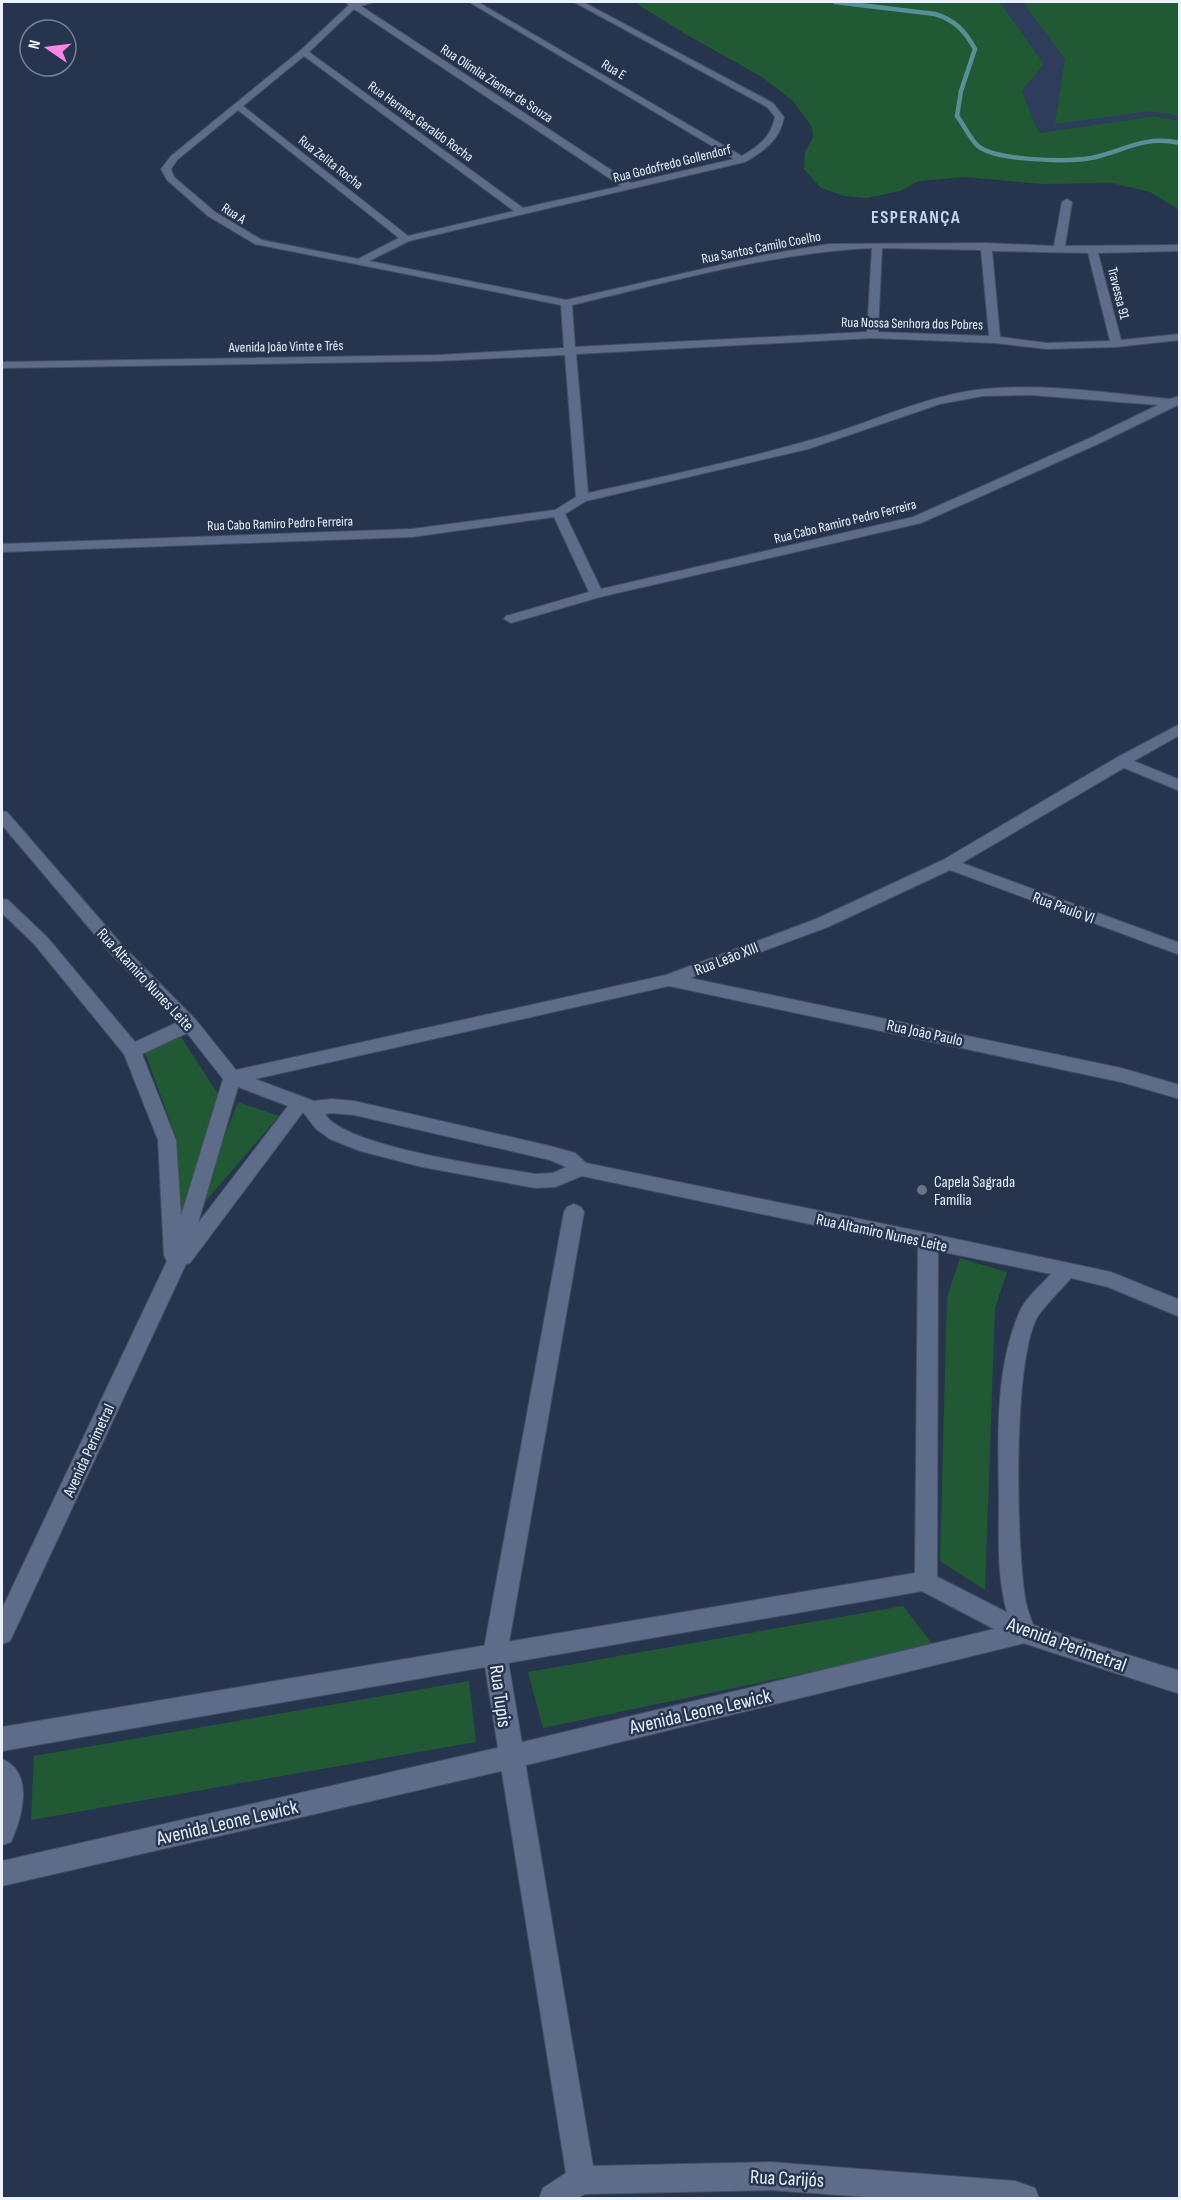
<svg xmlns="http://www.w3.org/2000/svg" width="1181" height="2200" viewBox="0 0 1181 2200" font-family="'Sofia Sans Condensed',sans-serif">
  <rect width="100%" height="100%" fill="#26344d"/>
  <path fill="#2d3d5b" d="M 1000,2 L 1179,2 L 1179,121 L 1155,116 L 1039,133 L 1022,91 L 1044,64 Z"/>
  <g fill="#215935">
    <path d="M 634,2 L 1000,2 L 1044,64 L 1022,91 L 1039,133 L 1155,116 L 1179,121 L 1179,210 L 1150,192 L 1112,183 L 1042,184 L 965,177 L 919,181 L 900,191 L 867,198 L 844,196 L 821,188 L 804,169 L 805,152 L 813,137 L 812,127 L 793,101 L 762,77 L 687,35 Z"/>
    <path d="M 1023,2 L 1179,2 L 1179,116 L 1150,111 L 1055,124 L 1065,59 Z"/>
    <path d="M 181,1037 L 224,1103 L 181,1214 L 176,1137 L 145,1053 Z"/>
    <path d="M 238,1102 L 279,1116 L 193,1216 Z"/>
    <path d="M 960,1258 L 1007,1272 L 995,1308 L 985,1590 L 940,1561 L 947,1297 Z"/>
    <path d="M 903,1606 L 934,1646 L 543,1728 L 528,1672 Z"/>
    <path d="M 469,1681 L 476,1742 L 31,1820 L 34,1756 Z"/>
  </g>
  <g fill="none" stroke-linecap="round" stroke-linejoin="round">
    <path stroke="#578e98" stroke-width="4.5" d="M 835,2 L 935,14 C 955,20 965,31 975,49 L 961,91 L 957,116 C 964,125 970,139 978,146 C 996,161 1068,162 1091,158 C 1125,151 1142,135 1180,143"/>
    <g stroke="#444e63" stroke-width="2">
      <g id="street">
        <path d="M 345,2 L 374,2 L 361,6 L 631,183 L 734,159 L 469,2 L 478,2 L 742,156 C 759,146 771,137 775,117 L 767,107 L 574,2 L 583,2 L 773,103 L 784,117 C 780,140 764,151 745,162 L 409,241 L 369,261 L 566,300 L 764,255 L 829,244 L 986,243 L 1054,246 L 1062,202 L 1067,199 L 1072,202 L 1065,246 L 1180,245 L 1180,251 L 1098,253 L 1121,340 L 1180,334 L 1180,340 L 1116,347 L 1047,349 L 995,343 L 872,338 L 576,354 L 588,493 C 665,476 742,460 818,438 C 873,422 926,395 984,389 C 1046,383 1108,393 1170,399 L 1180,396 L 1180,404 L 1098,444 L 921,523 L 600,597 L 511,623 L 504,619 L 506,616 L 589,592 L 554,517 L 412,537 L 2,552 L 2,544 L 412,529 L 555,510 L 576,497 L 565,355 L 438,361 L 2,368 L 2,362 L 438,355 L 564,348 L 561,305 L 255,244 L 208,216 L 167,180 L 161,169 L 171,156 L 301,50 L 349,5 ZM 354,9 L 621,186 L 523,208 L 309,52 ZM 304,56 L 514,211 L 408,236 L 243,106 ZM 238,110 L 399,238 L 358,259 L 262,240 L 215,212 L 174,177 L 171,169 L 177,160 ZM 872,248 L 867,332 L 575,347 L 572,305 C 670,282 770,253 872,248 ZM 882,248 L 981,250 L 989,336 L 878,332 ZM 992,251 L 1088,253 L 1110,341 L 1047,343 L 1000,337 ZM 1030,395 L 1158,405 L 1090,438 L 913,517 L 601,589 L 565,514 L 586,501 L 808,449 L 940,404 L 983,396 Z"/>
        <path d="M 1180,724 L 1180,735 L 1134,761 L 1180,780 L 1180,791 L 1124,768 L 962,863 L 1180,943 L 1180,955 L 950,870 L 828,927 L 690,978 L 1121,1068 L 1180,1085 L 1180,1099 L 1121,1082 L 669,986 L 255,1079 L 314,1101 L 332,1099 L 354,1101 L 550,1146 L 575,1153 L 586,1163 L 928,1233 L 935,1235 L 938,1241 L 935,1247 L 928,1249 L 582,1176 L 555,1187 L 535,1188 L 422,1167 L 360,1151 L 330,1139 L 316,1129 L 303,1112 L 190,1263 L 186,1264 L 10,1641 L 2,1644 L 2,1609 L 167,1261 L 164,1255 L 158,1140 L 124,1054 L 35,945 L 2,913 L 2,899 L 8,900 L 47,937 L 135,1042 L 178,1022 L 112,955 L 2,825 L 2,811 L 7,812 L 124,947 L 196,1020 L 236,1070 L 666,975 L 816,919 L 943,860 L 1116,758 ZM 187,1033 L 223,1079 L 181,1216 L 176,1140 L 142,1054 ZM 238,1087 L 288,1106 L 198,1223 ZM 332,1113 L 354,1115 L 550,1160 L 566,1167 L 553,1173 L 535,1174 C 495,1167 344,1147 325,1114 Z"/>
        <path d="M 574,1204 L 581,1207 L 584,1212 L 507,1654 L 593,2166 L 770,2162 L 1015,2181 L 1035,2188 L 1039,2198 L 880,2198 L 770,2190 L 585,2194 L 577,2198 L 539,2198 L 543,2188 L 566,2173 L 483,1654 L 564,1212 L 567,1207 Z"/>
        <path d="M 926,1571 L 1030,1624 L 1180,1671 L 1180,1694 L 1017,1641 L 918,1589 L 915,1582 L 918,1575 Z"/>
        <path d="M 2,1759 C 35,1773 22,1817 11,1842 L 2,1845 Z"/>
      </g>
    </g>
    <g stroke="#444e63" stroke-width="2">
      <path id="secondary" d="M 928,1233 L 1111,1272 L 1180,1300 L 1180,1317 L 1108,1287 L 1071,1278 C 1061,1290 1047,1303 1038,1316 C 1012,1359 1016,1550 1026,1603 C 1028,1613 1033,1623 1036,1633 L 1033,1641 L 510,1769 L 2,1886 L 2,1861 L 510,1745 L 1011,1625 C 996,1584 999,1541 999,1498 C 998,1437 995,1370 1019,1313 C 1025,1298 1041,1285 1051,1274 L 938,1251 L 937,1582 L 934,1589 L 2,1751 L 2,1727 L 915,1573 L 918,1241 L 921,1235 Z"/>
    </g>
    <use href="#street" fill="#5d6c89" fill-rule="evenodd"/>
    <use href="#secondary" fill="#5d6c89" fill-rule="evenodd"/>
  </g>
  <circle fill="#6b7280" stroke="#26344d" stroke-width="2" cx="922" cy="1190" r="6"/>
  <g text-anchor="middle" stroke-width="5" stroke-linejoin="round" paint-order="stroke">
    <g font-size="14" fill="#eaf1fe" stroke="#26344d">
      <text transform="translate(614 69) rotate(31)" y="5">Rua E</text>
      <text transform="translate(497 83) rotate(33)" y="5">Rua Olímlia Ziemer de Souza</text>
      <text transform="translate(421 121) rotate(36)" y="5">Rua Hermes Geraldo Rocha</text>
      <text transform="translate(331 162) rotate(38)" y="5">Rua Zelita Rocha</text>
      <text transform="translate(672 163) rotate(-14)" y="5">Rua Godofredo Gollendorf</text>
      <text transform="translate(234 213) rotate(33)" y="5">Rua A</text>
      <text transform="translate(761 247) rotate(-11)" y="5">Rua Santos Camilo Coelho</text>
      <text transform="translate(1119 293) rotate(76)" y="5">Travessa 91</text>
      <text transform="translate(912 323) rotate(1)" y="5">Rua Nossa Senhora dos Pobres</text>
      <text transform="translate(286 346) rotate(-1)" y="5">Avenida João Vinte e Três</text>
      <text transform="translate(845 521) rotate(-14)" y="5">Rua Cabo Ramiro Pedro Ferreira</text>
      <text transform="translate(280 523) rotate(-2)" y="5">Rua Cabo Ramiro Pedro Ferreira</text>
    </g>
    <g font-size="16" fill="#eaf1fe" stroke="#26344d">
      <text transform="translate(1064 907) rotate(20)" y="6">Rua Paulo VI</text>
      <text transform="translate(726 958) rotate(-21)" y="6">Rua Leão XIII</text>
      <text transform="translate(146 979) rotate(47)" y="6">Rua Altamiro Nunes Leite</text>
      <text transform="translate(925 1032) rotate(12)" y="6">Rua João Paulo</text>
      <text transform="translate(882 1232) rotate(12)" y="6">Rua Altamiro Nunes Leite</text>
      <text transform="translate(88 1450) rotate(-65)" y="6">Avenida Perimetral</text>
    </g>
    <g font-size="16" fill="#eaf1fe" stroke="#26344d" text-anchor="start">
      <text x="934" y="1187">Capela Sagrada<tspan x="934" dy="18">Família</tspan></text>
    </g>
    <g font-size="18" font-weight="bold" letter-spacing="1.5" fill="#c3d4f5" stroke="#26344d">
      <text x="916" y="223">ESPERANÇA</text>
    </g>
    <g font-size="20" fill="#eaf1fe" stroke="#26344d">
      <text transform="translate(1067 1644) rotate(20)" y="7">Avenida Perimetral</text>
      <text transform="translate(501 1696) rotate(82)" y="7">Rua Tupis</text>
      <text transform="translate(700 1711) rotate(-13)" y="7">Avenida Leone Lewick</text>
      <text transform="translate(227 1822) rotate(-13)" y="7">Avenida Leone Lewick</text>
      <text transform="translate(787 2178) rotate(3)" y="7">Rua Carijós</text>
    </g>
  </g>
  <rect width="1181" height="2200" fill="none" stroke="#eaf1fe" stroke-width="6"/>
  <g transform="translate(48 48) rotate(284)"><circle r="28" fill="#26344d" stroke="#748094" stroke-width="1.5"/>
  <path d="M0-4.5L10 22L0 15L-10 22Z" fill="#fc86e4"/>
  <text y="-9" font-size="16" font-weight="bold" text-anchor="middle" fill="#eaf1fe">N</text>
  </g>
</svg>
